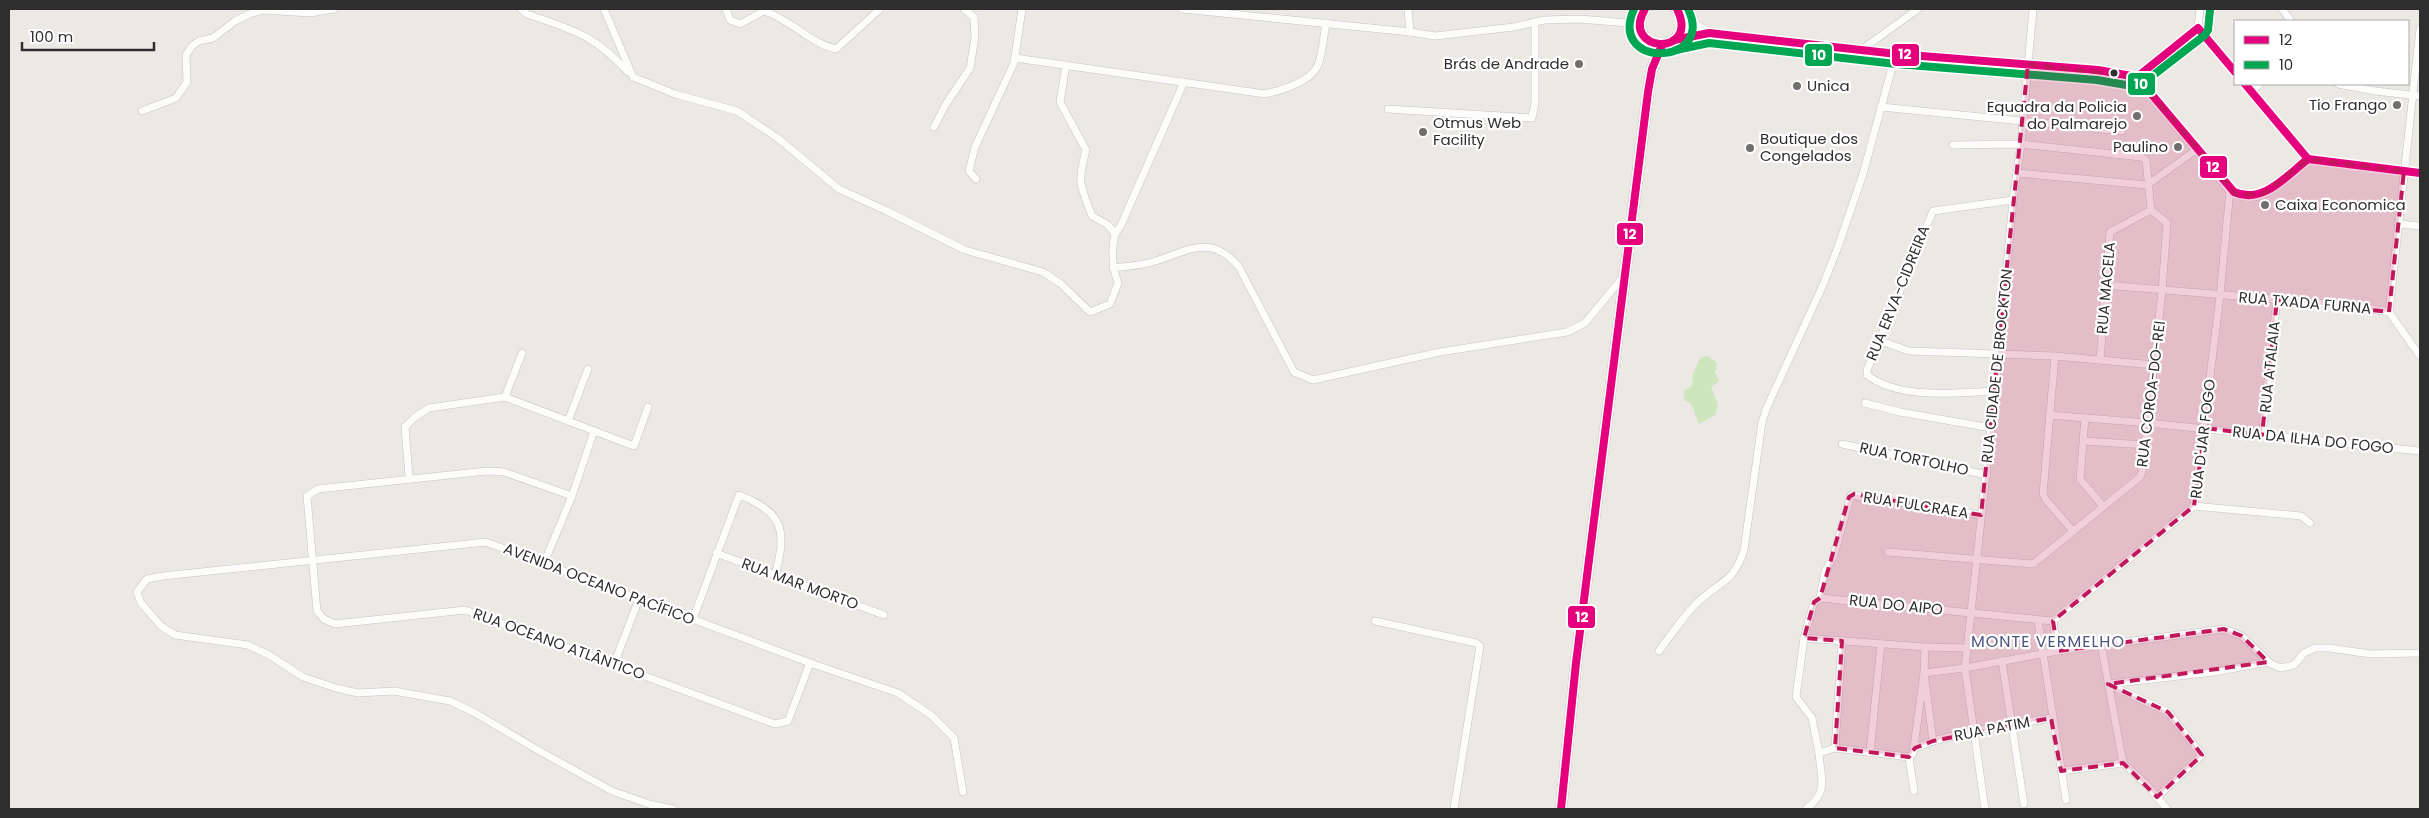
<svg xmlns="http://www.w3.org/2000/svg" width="2429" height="818" viewBox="0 0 2429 818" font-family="Poppins,sans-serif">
  <rect width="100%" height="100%" fill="#ece8e4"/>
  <path fill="#cee6be" d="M 1708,356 L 1717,363 L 1715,372 L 1719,381 L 1711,387 L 1718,405 L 1715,415 L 1699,424 L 1691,404 L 1684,400 L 1684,391 L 1692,386 L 1693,374 L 1700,358 Z"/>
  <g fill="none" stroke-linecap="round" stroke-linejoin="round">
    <g stroke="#c5c4c5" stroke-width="8">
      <g id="minor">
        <path d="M 521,9 L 527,14 C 574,30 594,35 628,72"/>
        <path d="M 604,9 L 633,77 L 675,94 L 737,111 L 779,139 L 839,189 L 887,211 L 965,250 L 1043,272 L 1061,284 L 1090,312 L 1110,304 L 1118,283 C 1112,266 1111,252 1115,234 L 1108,225 L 1092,216 C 1080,184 1077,184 1086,150 L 1060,102 L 1066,65"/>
        <path d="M 726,9 L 730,20 L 740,24 L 764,11 C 792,20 809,43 836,49 L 880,9"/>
        <path d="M 1182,9 L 1410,32 L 1435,36 L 1514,27 L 1544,20 L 1579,19 L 1640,24"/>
        <path d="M 1408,9 L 1410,32"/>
        <path d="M 2282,9 L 2291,21"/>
        <path d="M 2198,28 L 2200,9"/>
        <path d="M 2420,29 L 2389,312 L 2420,356"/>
        <path d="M 1861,50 L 1918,9"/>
        <path d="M 1015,58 L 1265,94 C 1282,90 1308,83 1317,67 C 1322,59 1324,33 1326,23"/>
        <path d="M 2338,84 L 2375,91 L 2420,96"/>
        <path d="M 2251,91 L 2260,84"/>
        <path d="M 1881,107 L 2122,131"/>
        <path d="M 1388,109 L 1532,118 L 1535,103 L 1535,22"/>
        <path d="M 142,111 L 176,98 L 187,82 L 186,55 L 192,46 L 199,41 L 213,38 L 235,21 L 249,14 L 263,10 L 310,13 L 334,9"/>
        <path d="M 934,127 L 946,104 L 970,68 L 975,37 L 974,17 L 964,9"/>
        <path d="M 2017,173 L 2147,185"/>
        <path d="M 976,179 L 969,171 L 975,147 L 1014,63 L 1022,9"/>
        <path d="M 2147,185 L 2196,150"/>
        <path d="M 2399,224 L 2420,226"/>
        <path d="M 1115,234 L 1121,225 L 1184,82"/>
        <path d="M 1113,268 C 1126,266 1139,266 1152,262 C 1188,252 1210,232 1239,267 L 1294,372 L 1313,380 L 1440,352 L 1567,332 L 1585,323 L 1623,277"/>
        <path d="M 2105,285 L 2356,306 L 2389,312"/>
        <path d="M 1878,340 L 1909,351 L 2055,356 L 2154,365"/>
        <path d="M 2055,356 L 2043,494 L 2046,500 L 2073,531"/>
        <path d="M 2100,360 L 2110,232 L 2151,210"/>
        <path d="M 1995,391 C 1956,393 1900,400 1867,375 L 1867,370 L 1933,211 L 2013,200"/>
        <path d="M 505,397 L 522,353"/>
        <path d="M 1865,403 L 1900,412 L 1991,428"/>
        <path d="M 2049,415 L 2148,423 L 2420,451"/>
        <path d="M 2085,418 L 2080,479 L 2103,506"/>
        <path d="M 568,421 L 588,369"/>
        <path d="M 2262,435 L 2277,300"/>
        <path d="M 2084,441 L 2145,445"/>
        <path d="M 1842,444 L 1987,475"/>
        <path d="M 409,477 L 405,427 L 415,417 L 429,408 L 505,397 L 634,446 L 648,407"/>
        <path d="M 572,496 L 504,472 L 487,471 L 318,489 L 307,496 L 317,611 L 324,619 L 335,624 L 465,610 L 775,724 L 788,721 L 810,663"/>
        <path d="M 2194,506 L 2301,516 L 2310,523"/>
        <path d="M 1888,552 L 2033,564 L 2140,477 L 2142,472 L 2162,291 L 2167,223 L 2151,210 L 2146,160 L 2141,157 L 2021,144 L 1953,145"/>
        <path d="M 716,553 L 884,615"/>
        <path d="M 544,563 L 572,496 L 594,431"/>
        <path d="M 1820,598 L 1825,572 L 1834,555 L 1851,495 L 1981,515"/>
        <path d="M 1820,598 L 2053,621"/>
        <path d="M 693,619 L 739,495 C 784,512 787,531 775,575"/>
        <path d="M 1375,621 L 1476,643 L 1480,646 L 1454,809"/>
        <path d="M 2038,621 L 2066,800"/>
        <path d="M 2053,621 L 2194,506 L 2220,296 L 2230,190"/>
        <path d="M 2053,621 L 2058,651"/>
        <path d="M 1804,638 L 1925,647"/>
        <path d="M 2101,644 L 2123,763 L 2147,785 L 2167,809"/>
        <path d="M 1659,651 C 1671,635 1682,618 1696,604 C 1718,581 1733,585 1744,550 L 1762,422 L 1767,407 L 1823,285 L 1838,247 L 1863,174 L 1891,71 L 1893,54"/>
        <path d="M 2002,661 L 2024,804"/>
        <path d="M 614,664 L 639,599"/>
        <path d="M 2108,684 L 2168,712 L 2202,755 L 2157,797"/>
        <path d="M 2109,684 L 2214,672 L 2268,662"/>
        <path d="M 1933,741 L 1973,731 L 2051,718"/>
        <path d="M 1835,748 L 1842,641"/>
        <path d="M 1915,748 L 1933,741 L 1924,673 L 1925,647 L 1968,648"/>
        <path d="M 1870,752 L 1881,644"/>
        <path d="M 1819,753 L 1812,718 L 1796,697 L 1804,638 L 1814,602 L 1820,598"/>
        <path d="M 1909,757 L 1914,791"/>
        <path d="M 2061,771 L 2123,763"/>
        <path d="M 673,809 L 649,804 L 612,791 L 536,749 L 475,713 L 450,701 L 394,691 L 358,693 L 336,688 L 303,677 L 269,655 L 248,645 L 175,635 L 161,626 L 141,603 L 137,592 L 147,579 L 163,576 L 486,542 L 810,663 L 898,693 L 932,716 L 954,738 L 963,792"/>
        <path d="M 1806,809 C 1829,792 1821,779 1819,753 L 1835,748 L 1909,757 L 1913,754 L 1924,673 L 1965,668 L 2058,651 L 2224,629 L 2242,636 L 2271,664 L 2281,668 L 2294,665 L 2304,653 L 2315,648 L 2329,648 L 2371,654 L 2420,653"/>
        <path d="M 1985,809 L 1965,668 L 1999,353 L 2013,200 L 2021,144 L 2033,9"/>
      </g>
    </g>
    <g stroke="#c5c4c5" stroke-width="10">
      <g id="tertiary">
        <path d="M 1681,17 L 1709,33"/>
        <path d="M 1674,40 L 1709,33 L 1897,54 L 2098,70 L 2137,77"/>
        <path d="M 2137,77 L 2230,190 C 2241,197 2251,198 2263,194 L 2308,159"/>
        <path d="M 2137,77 L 2198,28 L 2235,72"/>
        <path d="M 2245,84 L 2308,159"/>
        <path d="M 2308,159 L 2420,173"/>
      </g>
    </g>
    <g stroke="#c6c5c4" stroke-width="12">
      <g id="primary">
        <path d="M 1645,9 C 1641,15 1638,23 1641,31 C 1653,61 1698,37 1677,9"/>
        <path d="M 1561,809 L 1576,663 L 1648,92 L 1652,69 L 1662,45"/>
      </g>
    </g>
    <use href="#minor" stroke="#fcfcfb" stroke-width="7"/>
    <use href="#tertiary" stroke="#fcfcfb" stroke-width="9"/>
    <use href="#primary" stroke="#e8e4d6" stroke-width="11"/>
    <g stroke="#fff" stroke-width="11">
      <g id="bus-1">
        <path d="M 1645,9 C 1619,53 1701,58 1677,9"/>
        <path d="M 1674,40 L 1709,33 L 1897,54 L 2098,70 L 2137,77"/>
        <path d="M 2137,77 L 2234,192 C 2263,205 2287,175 2308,159"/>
        <path d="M 2137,77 L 2198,28 L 2235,72"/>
        <path d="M 2245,84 L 2308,159"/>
        <path d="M 2308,159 L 2420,173"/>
        <path d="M 1561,809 L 1576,663 L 1648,92 L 1652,69 L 1662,45"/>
      </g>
    </g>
    <g stroke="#fff" stroke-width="11">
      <g id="bus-2">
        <path d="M 1634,9 C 1607,70 1716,66 1688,9"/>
        <path d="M 1676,50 L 1709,43 L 1896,64 L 2097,80 L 2138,87 L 2205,35 L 2208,30 L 2210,10"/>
      </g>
    </g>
    <use href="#bus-1" stroke="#e5007d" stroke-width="8"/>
    <use href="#bus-2" stroke="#00a651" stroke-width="8"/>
  </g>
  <path fill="#c2185b" fill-opacity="0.2" stroke="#c2185b" stroke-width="4" stroke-dasharray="10 6" stroke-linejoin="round" d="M 2028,64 L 2137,77 L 2237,195 L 2263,194 L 2308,159 L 2404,171 L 2389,312 L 2277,300 L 2262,435 L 2205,428 L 2194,506 L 2053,621 L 2058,651 L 2224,629 L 2242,636 L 2268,662 L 2108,684 L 2168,712 L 2202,755 L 2157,797 L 2123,763 L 2061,771 L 2051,718 L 1933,741 L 1915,748 L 1909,757 L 1835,748 L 1842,641 L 1804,638 L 1814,602 L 1820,598 L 1849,497 L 1854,494 L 1981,515 Z"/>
  <g fill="#706f6e" stroke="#fff" stroke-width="2">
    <circle cx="1579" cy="64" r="5"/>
    <circle cx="1797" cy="86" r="5"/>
    <circle cx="2397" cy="105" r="5"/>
    <circle cx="2137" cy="116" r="5"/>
    <circle cx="1423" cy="132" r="5"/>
    <circle cx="2178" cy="147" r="5"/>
    <circle cx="1750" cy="148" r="5"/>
    <circle cx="2265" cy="205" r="5"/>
  </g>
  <circle fill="#2e2e2e" stroke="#fff" stroke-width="2" cx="2114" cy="73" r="4.5"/>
  <g text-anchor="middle" stroke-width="4.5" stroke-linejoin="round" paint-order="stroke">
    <g font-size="15" fill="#2e2e2e" stroke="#fff" text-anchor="end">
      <text x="1569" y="69">Brás de Andrade</text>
      <text x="1807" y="91" text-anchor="start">Unica</text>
      <text x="2387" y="110">Tio Frango</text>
      <text x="2127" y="112">Equadra da Policia<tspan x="2127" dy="17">do Palmarejo</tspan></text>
      <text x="1433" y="128" text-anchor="start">Otmus Web<tspan x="1433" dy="17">Facility</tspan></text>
      <text x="1760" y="144" text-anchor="start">Boutique dos<tspan x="1760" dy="17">Congelados</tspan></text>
      <text x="2168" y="152">Paulino</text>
      <text x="2275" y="210" text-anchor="start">Caixa Economica</text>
    </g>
    <g font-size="15" fill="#2e2e2e" stroke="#fff">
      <text transform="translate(2106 288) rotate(-85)" y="5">RUA MACELA</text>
      <text transform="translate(1898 293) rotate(-68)" y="5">RUA ERVA-CIDREIRA</text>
      <text transform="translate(2305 303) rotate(5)" y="5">RUA TXADA FURNA</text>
      <text transform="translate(1997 366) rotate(-84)" y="5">RUA CIDADE DE BROCKTON</text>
      <text transform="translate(2270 367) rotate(-84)" y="5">RUA ATALAIA</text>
      <text transform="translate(2151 394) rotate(-83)" y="5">RUA COROA-DO-REI</text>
      <text transform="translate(2203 439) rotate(-83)" y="5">RUA D'JAR FOGO</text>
      <text transform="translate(2313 440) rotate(6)" y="5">RUA DA ILHA DO FOGO</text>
      <text transform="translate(1914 459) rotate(12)" y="5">RUA TORTOLHO</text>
      <text transform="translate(1916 505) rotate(9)" y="5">RUA FULCRAEA</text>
      <text transform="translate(599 584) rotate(21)" y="5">AVENIDA OCEANO PACÍFICO</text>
      <text transform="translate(800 584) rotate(20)" y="5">RUA MAR MORTO</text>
      <text transform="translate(1896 605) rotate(6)" y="5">RUA DO AIPO</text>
      <text transform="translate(559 644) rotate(20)" y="5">RUA OCEANO ATLÂNTICO</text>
      <text transform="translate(1992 729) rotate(-11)" y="5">RUA PATIM</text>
    </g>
    <g font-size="16" letter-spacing="1" fill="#4d5680" stroke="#fff">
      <text x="2048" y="647">MONTE VERMELHO</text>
    </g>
  </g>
  <g stroke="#fff" stroke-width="2">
    <rect x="1891" y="43" width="29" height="24" rx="5" fill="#e5007d"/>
    <rect x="1804" y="43" width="29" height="24" rx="5" fill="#00a651"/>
    <rect x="2127" y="72" width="29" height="24" rx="5" fill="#00a651"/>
    <rect x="2199" y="155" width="29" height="24" rx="5" fill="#e5007d"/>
    <rect x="1616" y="222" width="28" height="24" rx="5" fill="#e5007d"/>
    <rect x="1567" y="605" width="29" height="24" rx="5" fill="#e5007d"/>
  </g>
  <g font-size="14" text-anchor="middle" font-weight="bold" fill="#fff">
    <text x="1905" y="59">12</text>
    <text x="1819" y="60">10</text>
    <text x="2141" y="89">10</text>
    <text x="2213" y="172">12</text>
    <text x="1630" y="239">12</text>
    <text x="1582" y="622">12</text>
  </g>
  <rect width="2429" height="818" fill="none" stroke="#2e2e2e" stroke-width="20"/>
  <rect x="2234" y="20" width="175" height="65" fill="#ffffff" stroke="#ababab"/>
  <rect x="2244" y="36" width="25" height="8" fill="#e5007d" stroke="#ababab"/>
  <text x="2279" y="45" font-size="15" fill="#2e2e2e">12</text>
  <rect x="2244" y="61" width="25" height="8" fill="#00a651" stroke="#ababab"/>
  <text x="2279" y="70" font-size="15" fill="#2e2e2e">10</text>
  <path d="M22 42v8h132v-8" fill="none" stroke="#2e2e2e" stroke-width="2.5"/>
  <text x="30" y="42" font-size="15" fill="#2e2e2e" stroke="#ffffff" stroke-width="4" paint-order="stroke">100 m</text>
</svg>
